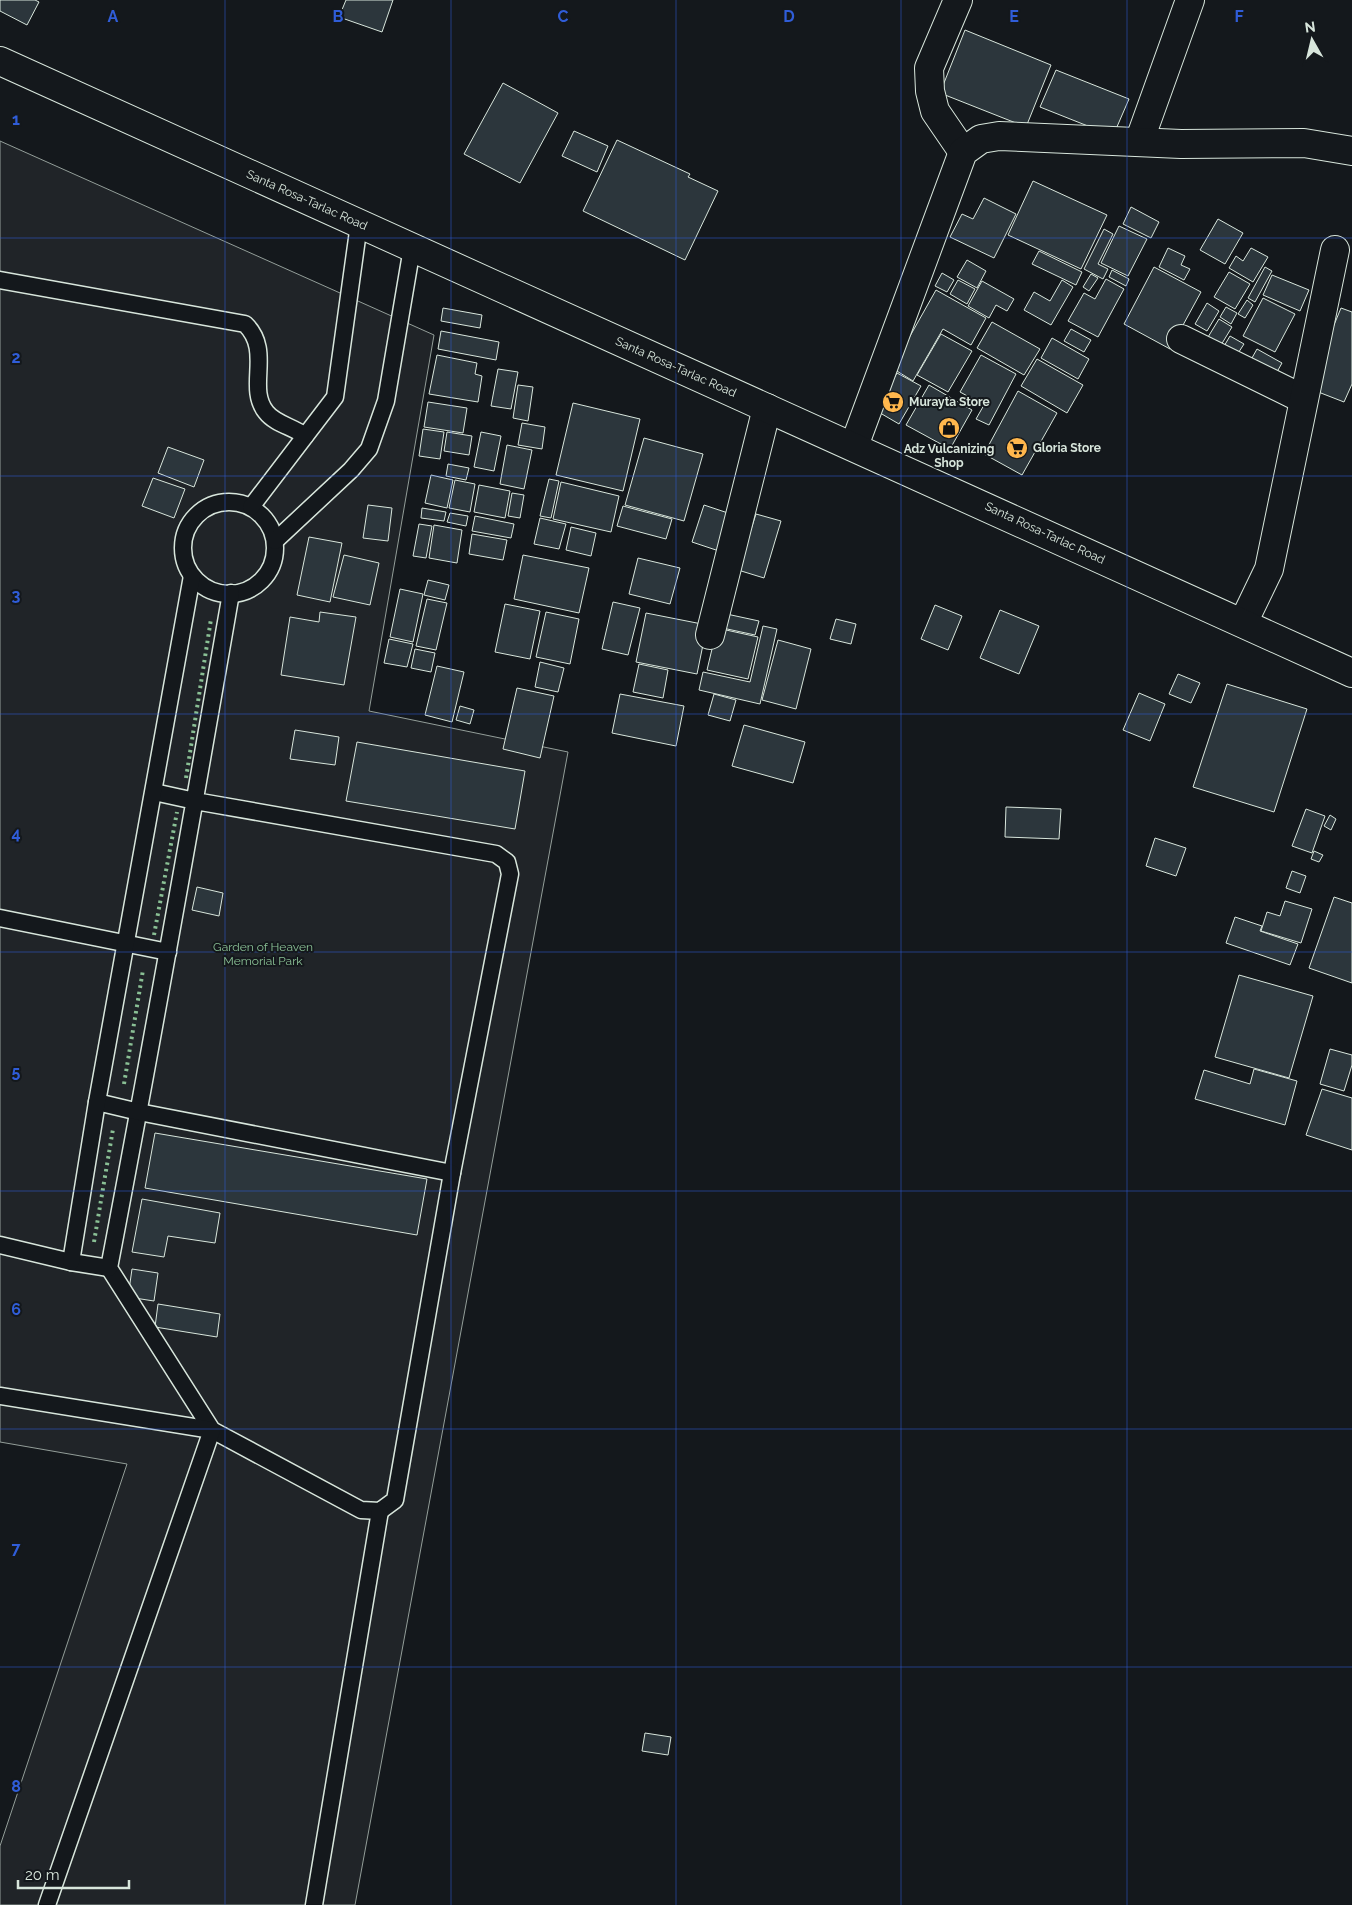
<svg xmlns="http://www.w3.org/2000/svg" width="1352" height="1905" viewBox="0 0 1352 1905" font-family="Raleway,sans-serif">
  <rect width="100%" height="100%" fill="#14181c"/>
  <path fill="#202428" stroke="#939e99" d="M 0,141 L 434,335 L 369,711 L 568,752 L 355,1905 L 0,1905 L 0,1846 L 127,1464 L 0,1442 Z"/>
  <g fill="#2c363c" stroke="#d8e6dc">
    <path d="M 0,0 L 35,0 L 39,2 L 27,25 L 0,11 Z"/>
    <path d="M 346,0 L 393,0 L 382,32 L 339,17 Z"/>
    <path d="M 965,30 L 1051,65 L 1026,127 L 940,93 Z"/>
    <path d="M 1056,70 L 1129,99 L 1113,136 L 1040,107 Z"/>
    <path d="M 503,83 L 558,113 L 520,183 L 464,154 Z"/>
    <path d="M 574,131 L 608,146 L 597,172 L 562,156 Z"/>
    <path d="M 617,140 L 690,174 L 688,177 L 718,191 L 685,260 L 583,211 Z"/>
    <path d="M 1033,181 L 1107,215 L 1081,269 L 1008,235 Z"/>
    <path d="M 984,198 L 1016,214 L 994,258 L 950,237 L 962,214 L 973,219 Z"/>
    <path d="M 1131,207 L 1159,222 L 1151,238 L 1123,224 Z"/>
    <path d="M 1218,219 L 1243,233 L 1225,264 L 1200,250 Z"/>
    <path d="M 1119,226 L 1147,239 L 1128,276 L 1101,263 Z"/>
    <path d="M 1104,229 L 1113,234 L 1098,264 L 1108,269 L 1103,279 L 1084,269 Z"/>
    <path d="M 1168,248 L 1185,256 L 1181,265 L 1190,269 L 1184,280 L 1159,267 Z"/>
    <path d="M 1251,248 L 1268,257 L 1253,282 L 1229,268 L 1236,256 L 1243,261 Z"/>
    <path d="M 1039,251 L 1082,272 L 1076,285 L 1032,264 Z"/>
    <path d="M 967,260 L 986,271 L 977,288 L 957,277 Z"/>
    <path d="M 1154,267 L 1201,292 L 1170,349 L 1124,324 Z"/>
    <path d="M 1265,267 L 1272,271 L 1255,302 L 1248,298 Z"/>
    <path d="M 1112,270 L 1129,279 L 1126,286 L 1109,277 Z"/>
    <path d="M 1229,272 L 1250,284 L 1235,309 L 1214,297 Z"/>
    <path d="M 942,273 L 954,280 L 947,292 L 935,286 Z"/>
    <path d="M 1091,274 L 1098,278 L 1089,291 L 1083,287 Z"/>
    <path d="M 1272,275 L 1309,290 L 1300,311 L 1263,295 Z"/>
    <path d="M 1106,279 L 1124,289 L 1098,337 L 1068,321 L 1084,293 L 1095,299 Z"/>
    <path d="M 958,280 L 975,289 L 967,304 L 950,294 Z"/>
    <path d="M 1062,280 L 1073,287 L 1051,325 L 1024,310 L 1034,292 L 1050,301 Z"/>
    <path d="M 982,281 L 1014,299 L 1007,311 L 996,305 L 989,318 L 968,306 Z"/>
    <path d="M 936,290 L 986,318 L 971,345 L 943,329 L 913,381 L 892,368 Z"/>
    <path d="M 1263,298 L 1295,314 L 1275,352 L 1243,336 Z"/>
    <path d="M 1247,300 L 1253,305 L 1245,318 L 1238,314 Z"/>
    <path d="M 1207,303 L 1219,311 L 1207,331 L 1195,324 Z"/>
    <path d="M 1226,307 L 1237,313 L 1231,324 L 1220,317 Z"/>
    <path d="M 443,308 L 482,315 L 480,328 L 441,321 Z"/>
    <path d="M 1341,308 L 1352,312 L 1352,384 L 1344,402 L 1308,388 Z"/>
    <path d="M 1219,319 L 1232,327 L 1218,350 L 1205,342 Z"/>
    <path d="M 992,322 L 1040,349 L 1024,375 L 977,348 Z"/>
    <path d="M 1071,329 L 1091,340 L 1084,352 L 1064,341 Z"/>
    <path d="M 441,331 L 499,342 L 496,360 L 438,349 Z"/>
    <path d="M 941,334 L 972,351 L 948,392 L 917,375 Z"/>
    <path d="M 1230,336 L 1244,344 L 1233,361 L 1220,353 Z"/>
    <path d="M 1052,338 L 1089,359 L 1078,379 L 1041,358 Z"/>
    <path d="M 1257,349 L 1282,363 L 1273,379 L 1248,365 Z"/>
    <path d="M 437,355 L 477,363 L 475,374 L 482,376 L 478,402 L 429,394 Z"/>
    <path d="M 981,355 L 1016,374 L 989,425 L 976,419 L 984,405 L 960,392 Z"/>
    <path d="M 1037,359 L 1083,385 L 1067,413 L 1021,386 Z"/>
    <path d="M 498,369 L 518,372 L 511,409 L 491,406 Z"/>
    <path d="M 897,373 L 921,386 L 899,424 L 875,410 Z"/>
    <path d="M 518,385 L 533,387 L 528,421 L 513,418 Z"/>
    <path d="M 929,385 L 972,410 L 950,449 L 906,425 Z"/>
    <path d="M 1018,391 L 1057,413 L 1022,475 L 984,454 Z"/>
    <path d="M 428,402 L 467,408 L 463,433 L 424,427 Z"/>
    <path d="M 573,403 L 640,419 L 623,491 L 556,475 Z"/>
    <path d="M 522,423 L 545,427 L 542,449 L 518,445 Z"/>
    <path d="M 423,429 L 444,432 L 440,459 L 419,456 Z"/>
    <path d="M 447,432 L 472,436 L 469,455 L 444,451 Z"/>
    <path d="M 481,432 L 501,436 L 494,471 L 474,467 Z"/>
    <path d="M 644,438 L 703,454 L 684,521 L 625,505 Z"/>
    <path d="M 507,445 L 532,450 L 524,489 L 500,484 Z"/>
    <path d="M 168,447 L 204,460 L 194,487 L 158,473 Z"/>
    <path d="M 448,464 L 469,468 L 466,480 L 446,476 Z"/>
    <path d="M 431,475 L 453,480 L 447,508 L 425,503 Z"/>
    <path d="M 153,478 L 185,489 L 174,518 L 142,506 Z"/>
    <path d="M 549,479 L 559,481 L 551,518 L 540,516 Z"/>
    <path d="M 455,480 L 475,484 L 470,512 L 449,508 Z"/>
    <path d="M 561,482 L 619,496 L 611,532 L 553,519 Z"/>
    <path d="M 479,485 L 510,491 L 505,518 L 474,512 Z"/>
    <path d="M 512,493 L 524,495 L 520,518 L 508,516 Z"/>
    <path d="M 368,505 L 392,508 L 388,541 L 363,538 Z"/>
    <path d="M 704,505 L 731,514 L 719,551 L 692,542 Z"/>
    <path d="M 623,506 L 672,519 L 666,539 L 617,526 Z"/>
    <path d="M 422,508 L 446,512 L 444,521 L 421,518 Z"/>
    <path d="M 450,513 L 468,516 L 466,526 L 447,522 Z"/>
    <path d="M 756,514 L 781,521 L 764,578 L 738,570 Z"/>
    <path d="M 475,516 L 514,524 L 511,538 L 472,531 Z"/>
    <path d="M 540,518 L 566,524 L 559,549 L 534,544 Z"/>
    <path d="M 419,524 L 432,526 L 426,558 L 413,556 Z"/>
    <path d="M 434,525 L 462,530 L 457,563 L 429,558 Z"/>
    <path d="M 571,527 L 596,533 L 591,556 L 566,550 Z"/>
    <path d="M 472,534 L 507,540 L 503,560 L 469,554 Z"/>
    <path d="M 309,537 L 342,543 L 330,602 L 297,595 Z"/>
    <path d="M 344,555 L 379,563 L 370,605 L 333,597 Z"/>
    <path d="M 523,555 L 589,568 L 579,613 L 514,599 Z"/>
    <path d="M 638,558 L 680,568 L 670,604 L 629,594 Z"/>
    <path d="M 428,580 L 449,585 L 445,600 L 424,595 Z"/>
    <path d="M 400,589 L 423,594 L 413,642 L 390,637 Z"/>
    <path d="M 427,599 L 447,603 L 436,650 L 416,646 Z"/>
    <path d="M 613,602 L 640,608 L 628,655 L 602,649 Z"/>
    <path d="M 505,604 L 540,611 L 530,659 L 495,652 Z"/>
    <path d="M 935,605 L 962,616 L 948,650 L 921,639 Z"/>
    <path d="M 1000,610 L 1039,626 L 1019,674 L 980,658 Z"/>
    <path d="M 320,612 L 356,617 L 344,685 L 281,675 L 290,617 L 319,622 Z"/>
    <path d="M 546,612 L 579,619 L 570,664 L 536,657 Z"/>
    <path d="M 646,613 L 707,625 L 697,674 L 636,662 Z"/>
    <path d="M 722,613 L 759,621 L 755,635 L 718,627 Z"/>
    <path d="M 836,619 L 856,624 L 851,644 L 830,639 Z"/>
    <path d="M 763,626 L 777,629 L 760,704 L 699,690 L 703,672 L 750,682 Z"/>
    <path d="M 717,628 L 758,637 L 748,679 L 707,670 Z"/>
    <path d="M 389,639 L 413,644 L 407,667 L 384,663 Z"/>
    <path d="M 778,640 L 811,649 L 796,709 L 762,700 Z"/>
    <path d="M 415,649 L 435,653 L 431,672 L 411,668 Z"/>
    <path d="M 540,662 L 564,668 L 558,692 L 535,687 Z"/>
    <path d="M 639,664 L 668,670 L 663,698 L 633,692 Z"/>
    <path d="M 437,666 L 464,672 L 452,722 L 425,715 Z"/>
    <path d="M 1178,674 L 1200,683 L 1191,703 L 1169,694 Z"/>
    <path d="M 1227,684 L 1307,709 L 1274,812 L 1193,787 Z"/>
    <path d="M 517,688 L 554,696 L 540,758 L 503,749 Z"/>
    <path d="M 1139,693 L 1165,704 L 1150,741 L 1123,730 Z"/>
    <path d="M 620,694 L 684,706 L 676,746 L 612,733 Z"/>
    <path d="M 714,694 L 736,700 L 730,721 L 708,715 Z"/>
    <path d="M 460,706 L 474,710 L 470,724 L 456,720 Z"/>
    <path d="M 744,725 L 805,742 L 793,783 L 732,766 Z"/>
    <path d="M 295,730 L 339,737 L 335,765 L 290,759 Z"/>
    <path d="M 357,742 L 525,771 L 515,829 L 346,801 Z"/>
    <path d="M 1006,807 L 1061,809 L 1059,839 L 1005,837 Z"/>
    <path d="M 1306,809 L 1325,816 L 1312,853 L 1292,846 Z"/>
    <path d="M 1330,815 L 1336,819 L 1331,830 L 1324,826 Z"/>
    <path d="M 1155,838 L 1186,848 L 1176,876 L 1146,866 Z"/>
    <path d="M 1314,851 L 1323,855 L 1319,862 L 1311,859 Z"/>
    <path d="M 1292,871 L 1306,876 L 1300,893 L 1286,888 Z"/>
    <path d="M 197,887 L 223,893 L 219,916 L 192,910 Z"/>
    <path d="M 1334,897 L 1352,903 L 1352,983 L 1309,968 Z"/>
    <path d="M 1285,901 L 1312,909 L 1301,943 L 1261,931 L 1267,912 L 1280,916 Z"/>
    <path d="M 1235,917 L 1262,926 L 1260,931 L 1298,944 L 1290,965 L 1226,943 Z"/>
    <path d="M 1239,975 L 1313,996 L 1289,1078 L 1215,1057 Z"/>
    <path d="M 1330,1049 L 1352,1055 L 1352,1065 L 1344,1091 L 1320,1084 Z"/>
    <path d="M 1254,1069 L 1297,1081 L 1285,1125 L 1195,1099 L 1204,1070 L 1250,1084 Z"/>
    <path d="M 1322,1089 L 1352,1098 L 1352,1150 L 1306,1135 Z"/>
    <path d="M 155,1133 L 427,1179 L 417,1235 L 145,1188 Z"/>
    <path d="M 142,1199 L 220,1213 L 215,1243 L 168,1236 L 164,1257 L 132,1252 Z"/>
    <path d="M 132,1269 L 158,1273 L 154,1301 L 128,1297 Z"/>
    <path d="M 158,1304 L 220,1314 L 217,1337 L 155,1327 Z"/>
    <path d="M 645,1733 L 671,1737 L 668,1755 L 642,1751 Z"/>
  </g>
  <g fill="none" stroke-linecap="round" stroke-linejoin="round">
    <g stroke="#d8e6dc" stroke-width="19">
      <g id="service">
        <path d="M 0,280 L 245,324 C 273,351 246,387 266,412 C 275,424 294,427 305,436"/>
        <circle cx="229" cy="548" r="46"/>
        <path d="M 251,507 L 335,397 L 359,224"/>
        <path d="M 275,541 L 351,470 L 369,449 L 386,401 L 412,248"/>
        <path d="M 154,792 L 195,801 L 496,854 L 507,862 L 510,874 L 452,1173 L 395,1500 L 380,1511 L 361,1510 L 212,1430 L 109,1268 C 152,1043 192,818 231,593"/>
        <path d="M 0,918 L 168,952"/>
        <path d="M 97,1102 L 139,1112 L 452,1173"/>
        <path d="M 0,1245 L 71,1262 L 109,1268"/>
        <path d="M 71,1262 L 97,1102 L 192,576"/>
        <path d="M 0,1396 L 212,1430 L 47,1905"/>
        <path d="M 314,1905 L 380,1511"/>
      </g>
    </g>
    <g stroke="#d8e6dc" stroke-width="30">
      <g id="minor">
        <path d="M 958,0 L 929,68 L 930,91 L 935,111 L 963,152"/>
        <path d="M 1139,142 L 1190,0"/>
        <path d="M 1181,339 L 1303,399"/>
        <path d="M 854,446 L 963,152 L 981,139 L 999,136 L 1181,144 L 1304,143 L 1352,151"/>
        <path d="M 1243,623 L 1269,569 L 1335,250"/>
        <path d="M 710,635 L 767,408"/>
      </g>
    </g>
    <g stroke="#d8e6dc" stroke-width="30">
      <path id="trunk" d="M 0,61 L 1352,673"/>
    </g>
    <use href="#service" stroke="#14181c" stroke-width="16"/>
    <use href="#minor" stroke="#14181c" stroke-width="28"/>
    <use href="#trunk" stroke="#14181c" stroke-width="28"/>
    <g stroke="#8ac095" stroke-width="4" stroke-dasharray="2.5 4" stroke-linecap="butt">
      <path d="M 186,778 L 211,619"/>
      <path d="M 154,935 L 177,812"/>
      <path d="M 124,1084 L 143,970"/>
      <path d="M 94,1242 L 113,1129"/>
    </g>
  </g>
  <path fill="none" stroke="#305dd8" stroke-width="1" stroke-opacity="0.55" d="M 225,0 L 225,1905M 451,0 L 451,1905M 676,0 L 676,1905M 901,0 L 901,1905M 1127,0 L 1127,1905M 0,238 L 1352,238M 0,476 L 1352,476M 0,714 L 1352,714M 0,952 L 1352,952M 0,1191 L 1352,1191M 0,1429 L 1352,1429M 0,1667 L 1352,1667"/>
  <defs>
    <g id="supermarket-disc" transform="scale(1.125)"><circle r="9.5" fill="#ffb74d" stroke="#14181c"/><path d="M-6-5.5h2.5l.6 2H6L4.5 2H-2.5L-4.4-4H-6ZM-1.5 3.2a1.3 1.3 0 1 0 .1 0ZM3 3.2a1.3 1.3 0 1 0 .1 0Z" fill="#111"/></g>
    <g id="shop-disc" transform="scale(1.125)"><circle r="9.5" fill="#ffb74d" stroke="#14181c"/><path d="M-5-2.5h2.3a2.7 3.5 0 0 1 5.4 0H5L5.5 6h-11ZM-1.5-2.5h3a1.5 2.3 0 0 0-3 0Z" fill="#111"/></g>
  </defs>
  <g fill-rule="evenodd">
    <use href="#supermarket-disc" x="893" y="402"/>
    <use href="#shop-disc" x="949" y="428"/>
    <use href="#supermarket-disc" x="1017" y="448"/>
  </g>
  <g text-anchor="middle" stroke-width="4" stroke-linejoin="round" paint-order="stroke">
    <g font-size="12" fill="#d8e6dc" stroke="#14181c">
      <text transform="translate(307 200) rotate(24)" y="4">Santa Rosa-Tarlac Road</text>
      <text transform="translate(676 367) rotate(24)" y="4">Santa Rosa-Tarlac Road</text>
      <text transform="translate(1045 533) rotate(25)" y="4">Santa Rosa-Tarlac Road</text>
    </g>
    <g font-size="12" font-weight="bold" fill="#d8e6dc" stroke="#14181c" text-anchor="start">
      <text x="909" y="406">Murayta Store</text>
      <text x="1033" y="452">Gloria Store</text>
      <text x="949" y="453" text-anchor="middle">Adz Vulcanizing<tspan x="949" dy="14">Shop</tspan></text>
    </g>
    <g font-size="12" fill="#8ac095" stroke="#14181c">
      <text x="263" y="951">Garden of Heaven<tspan x="263" dy="14">Memorial Park</tspan></text>
    </g>
  </g>
  <g font-size="16" text-anchor="middle" font-weight="bold" fill="#305dd8" stroke="#14181c" stroke-width="4" stroke-linejoin="round" paint-order="stroke">
    <text x="113" y="22">A</text>
    <text x="338" y="22">B</text>
    <text x="563" y="22">C</text>
    <text x="789" y="22">D</text>
    <text x="1014" y="22">E</text>
    <text x="1239" y="22">F</text>
    <text x="16" y="125">1</text>
    <text x="16" y="363">2</text>
    <text x="16" y="601">3</text>
    <text x="16" y="839">4</text>
    <text x="16" y="1077">5</text>
    <text x="16" y="1315">6</text>
    <text x="16" y="1554">7</text>
    <text x="16" y="1792">8</text>
  </g>
  <g transform="translate(1312 40) rotate(352)" stroke="#14181c" stroke-width="4" paint-order="stroke">
  <path d="M0-4L9 19L0 12L-9 19Z" fill="#d8e6dc"/>
  <text y="-8" font-size="14" font-weight="bold" text-anchor="middle" fill="#d8e6dc">N</text>
  </g>
  <path d="M18 1880v8h111v-8" fill="none" stroke="#d8e6dc" stroke-width="2.5"/>
  <text x="25" y="1880" font-size="15" fill="#d8e6dc" stroke="#14181c" stroke-width="4" paint-order="stroke">20 m</text>
</svg>
